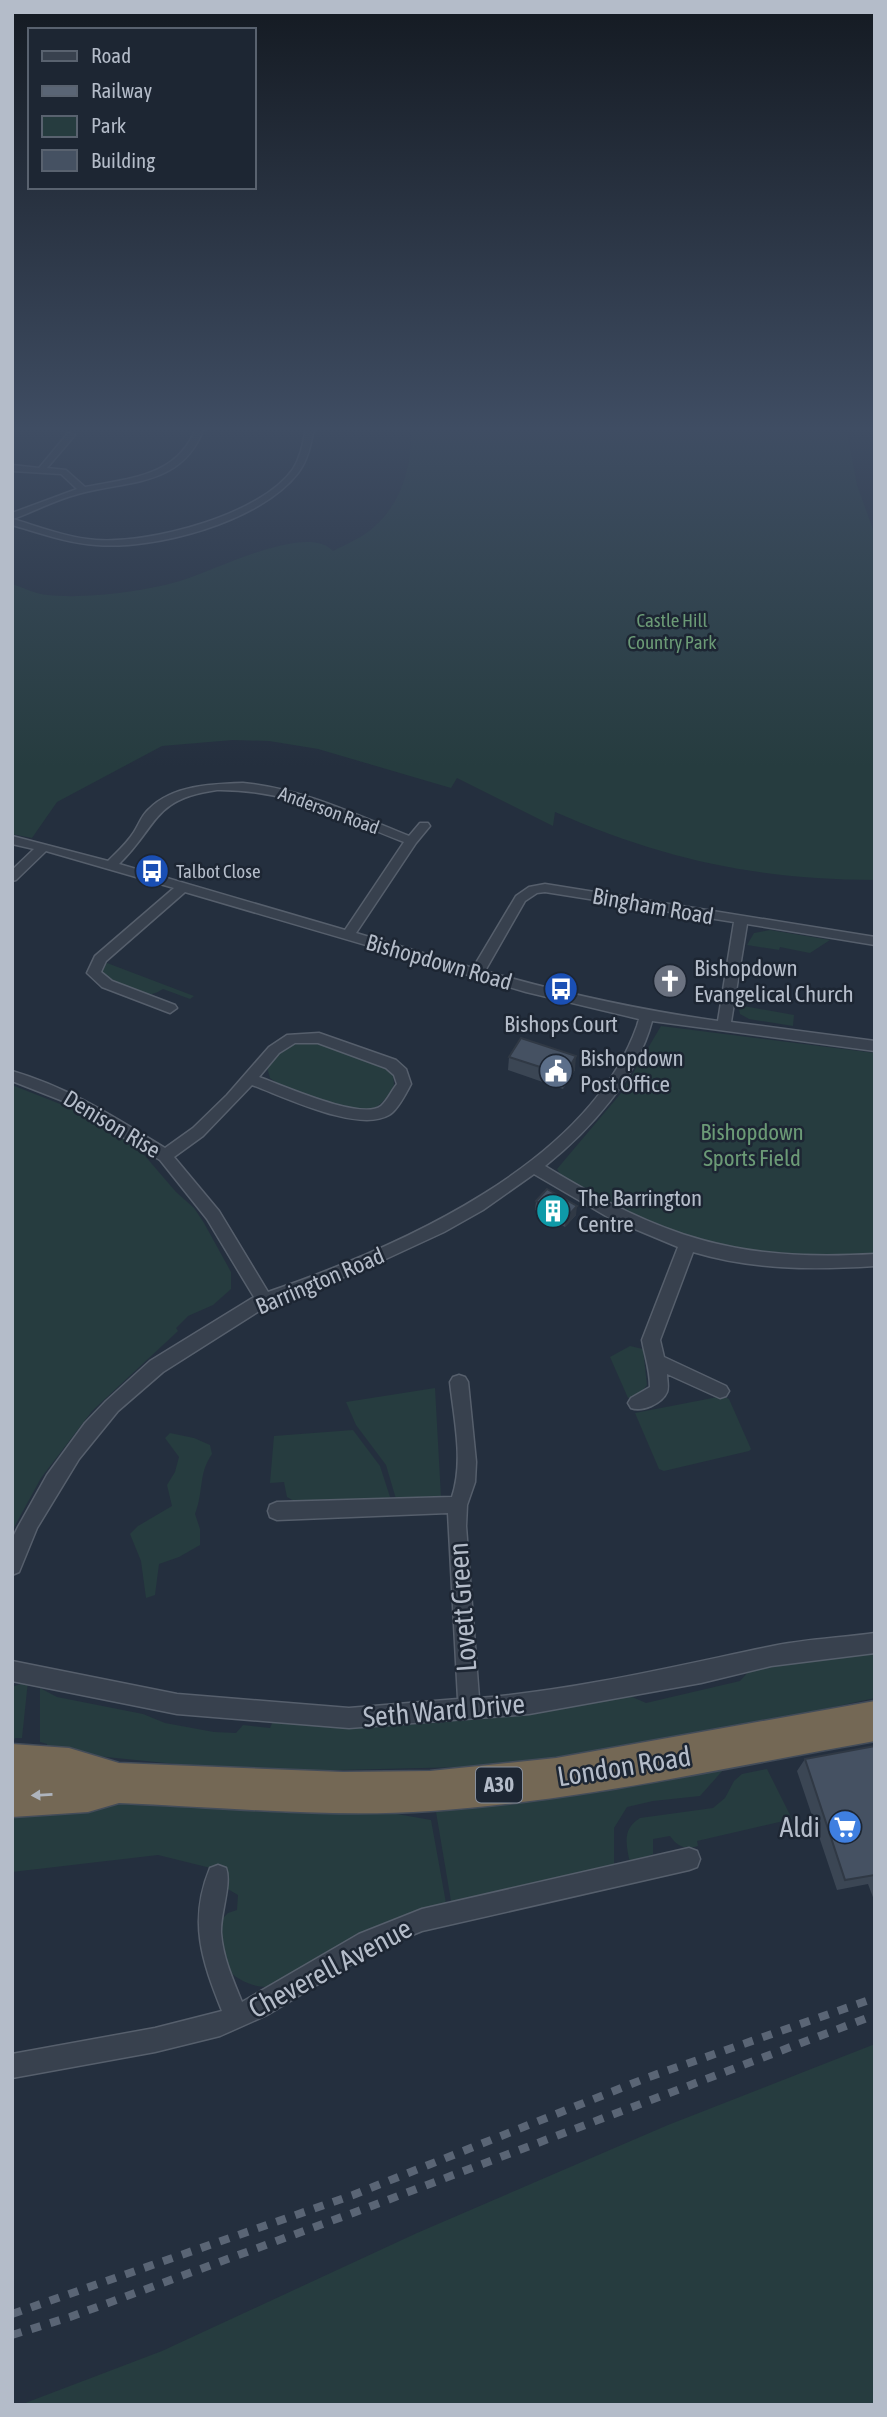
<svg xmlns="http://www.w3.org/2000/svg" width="887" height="2417" viewBox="0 0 887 2417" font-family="'Asap Condensed',sans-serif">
  <rect width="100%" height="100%" fill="#242f3e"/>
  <g fill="#263c3f">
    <path d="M 411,428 L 846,428 L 857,485 L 875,535 L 875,880 C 755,879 665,860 555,812 L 553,826 L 457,778 L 451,788 L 318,749 L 269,741 L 233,740 L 162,746 L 57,802 L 32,838 L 12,834 L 12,584 C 24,588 36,594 48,595 C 83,599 142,592 176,582 C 209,574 306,521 333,551 C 346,544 364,537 375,526 C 403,501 412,464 411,428 Z"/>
    <path d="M 770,930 L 830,940 L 810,953 L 780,947 L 779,950 L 747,945 L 754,933 Z"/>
    <path d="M 107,963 L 194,996 L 190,999 L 163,989 C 159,991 157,993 152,994 C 141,995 105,979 100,970 Z"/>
    <path d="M 738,1005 L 794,1015 L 793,1026 L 749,1019 L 740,1014 Z"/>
    <path d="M 661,1026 L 875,1053 L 875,1253 L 836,1257 L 734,1251 L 646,1222 L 563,1178 L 557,1169 L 622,1092 Z"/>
    <path d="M 318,1041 L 382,1064 L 393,1075 L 394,1085 C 389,1094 382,1106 371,1109 C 351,1114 286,1091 270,1078 L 267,1067 C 281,1044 293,1042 318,1041 Z"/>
    <path d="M 12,1085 L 83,1113 L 118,1132 L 145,1156 L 176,1192 L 194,1208 L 204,1223 L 231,1272 L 231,1289 L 213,1305 L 188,1316 L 176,1328 L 178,1331 L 92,1411 L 41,1478 L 12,1531 Z"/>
    <path d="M 630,1346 L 643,1349 L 647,1385 L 638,1396 L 628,1398 L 610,1357 Z"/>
    <path d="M 435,1388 L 441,1497 L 396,1499 L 386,1465 L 356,1425 L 346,1402 Z"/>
    <path d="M 723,1396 L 729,1399 L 751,1449 L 749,1451 L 664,1471 L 659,1469 L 635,1413 Z"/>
    <path d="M 353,1430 L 380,1466 L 391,1500 L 296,1502 L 287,1497 L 284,1482 L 270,1483 L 274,1436 Z"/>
    <path d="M 170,1433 L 194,1438 L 210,1445 L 212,1454 C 198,1474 204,1491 195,1514 L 200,1529 L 200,1545 L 179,1557 L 159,1564 L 155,1595 L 146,1598 L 141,1561 L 130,1534 L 138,1526 L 172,1506 L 167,1485 L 175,1472 L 179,1457 L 165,1438 Z"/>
    <path d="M 875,1652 L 875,1698 L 725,1731 L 506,1766 L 256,1772 L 46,1751 L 47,1744 L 40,1742 L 40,1688 L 57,1697 L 143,1714 L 165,1723 L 214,1732 L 236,1733 L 243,1725 L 270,1728 L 273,1721 C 308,1724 344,1728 380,1726 C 464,1722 547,1708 630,1696 L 646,1703 L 740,1681 L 751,1669 L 811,1658 Z"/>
    <path d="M 28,1681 L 22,1738 L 15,1738 L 12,1744 L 12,1687 Z"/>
    <path d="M 724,1769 L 700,1796 L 653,1801 L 627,1807 L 614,1828 L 614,1865 L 451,1901 L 436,1812 L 484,1801 Z"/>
    <path d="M 767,1769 L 792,1819 L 697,1841 L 698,1846 C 685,1850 678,1847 670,1836 L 653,1839 L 653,1854 L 630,1863 C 626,1844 622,1829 640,1818 L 713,1808 L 725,1798 L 734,1781 L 742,1774 Z"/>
    <path d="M 190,1799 L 346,1805 L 431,1820 L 446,1903 C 402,1913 363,1930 325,1953 C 310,1963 293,1981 275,1986 C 257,1990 238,1981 226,1968 L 219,1922 L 228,1913 L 237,1910 L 238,1895 L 226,1888 L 227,1872 L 158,1855 L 12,1872 L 12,1816 L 19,1808 Z"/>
    <path d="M 875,2044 L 875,2405 L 20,2405 L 162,2351 L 417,2233 L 668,2125 Z"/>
  </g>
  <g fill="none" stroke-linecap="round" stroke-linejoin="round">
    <g stroke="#565f6c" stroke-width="3">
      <g id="street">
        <path d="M 196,428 L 204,428 C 182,487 129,480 78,494 C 55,500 35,511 13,519 C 40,527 68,538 96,540 C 150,544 261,515 293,469 C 301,457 303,442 306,428 L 314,428 C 311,444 308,460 298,473 C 260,522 155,550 96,545 C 67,543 40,533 12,525 L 12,513 L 77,489 L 61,474 L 12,471 L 12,465 L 39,468 L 68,433 L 75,435 L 47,468 L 66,470 L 85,487 C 130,478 177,477 196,428 Z"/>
        <path d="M 243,783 C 303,789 354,814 409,836 L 420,823 L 428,823 L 430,826 L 416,843 L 356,933 L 473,968 L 516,896 L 529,887 L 545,884 L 875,937 L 875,945 L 747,924 L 731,1022 L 875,1041 L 875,1051 L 652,1021 C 637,1078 590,1130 545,1166 C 663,1238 736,1262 875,1254 L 875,1266 C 813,1270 753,1270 693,1252 L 660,1340 L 664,1357 L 726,1386 L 729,1391 L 726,1396 L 720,1398 L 667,1374 C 667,1380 669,1387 667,1392 C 662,1404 642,1412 631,1408 L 628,1403 L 631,1398 L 650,1387 C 650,1369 645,1357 642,1340 L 678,1247 L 611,1219 L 534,1174 L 483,1210 L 444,1232 L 362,1270 L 267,1306 L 163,1372 L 118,1411 L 79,1459 L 37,1528 L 19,1572 L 12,1575 L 12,1539 L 18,1527 L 47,1475 L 85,1423 L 106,1401 L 150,1361 L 254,1297 L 207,1219 L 160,1160 L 68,1103 L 12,1081 L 12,1071 C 70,1088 114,1117 165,1148 L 193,1128 L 227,1095 L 269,1047 L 287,1035 L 319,1033 L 396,1060 L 406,1069 L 411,1084 C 406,1093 398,1110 389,1115 C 358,1133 285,1097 252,1085 L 203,1136 L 174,1157 L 219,1211 L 268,1292 C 397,1248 588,1165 637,1026 L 639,1019 L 526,992 L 185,892 L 106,961 L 101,972 L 112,981 L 175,1005 L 177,1008 L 170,1013 L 102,987 L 87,973 L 95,956 L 174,888 L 46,851 L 16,880 L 12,881 L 12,870 L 34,849 L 12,844 L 12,836 L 108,861 C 117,852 127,843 134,832 C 139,824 142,815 149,809 C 173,785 212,784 243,783 ZM 217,790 C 288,789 340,817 404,842 L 345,930 L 119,864 C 159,825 152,799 217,790 ZM 545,892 L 734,922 L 718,1021 C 639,1010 562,993 485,971 L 525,901 L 537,893 ZM 295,1043 L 318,1043 L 386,1068 L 394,1075 L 397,1084 C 392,1090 387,1101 381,1106 C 361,1121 282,1085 259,1077 L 279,1053 Z"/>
        <path d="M 459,1375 L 465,1377 L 468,1382 L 476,1462 L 475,1482 L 467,1505 L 466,1526 L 479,1698 C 577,1690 672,1667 768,1647 C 803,1639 840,1638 875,1633 L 875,1653 L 771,1666 L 701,1683 L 529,1714 L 349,1728 L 177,1714 L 12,1681 L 12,1661 L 177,1694 L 349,1708 L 458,1699 L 448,1513 L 277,1520 L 270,1517 L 268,1511 L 270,1505 L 277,1502 L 452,1497 C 464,1461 454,1419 450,1382 L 453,1377 Z"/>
        <path d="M 689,1848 L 697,1851 L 700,1859 L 697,1867 L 689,1870 L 422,1931 L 375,1950 L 267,2015 L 220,2036 L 155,2052 L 12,2078 L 12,2054 L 155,2028 L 222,2011 C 202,1961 188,1921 210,1868 L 218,1865 L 226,1868 C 232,1884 220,1914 221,1933 C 223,1958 233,1980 242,2002 L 359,1934 L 422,1909 Z"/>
      </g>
    </g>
    <g stroke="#434c59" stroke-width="3">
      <path id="highway" d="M 875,1701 L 875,1741 C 728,1767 580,1801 431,1811 C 328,1818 222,1807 119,1803 L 88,1812 L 12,1817 L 12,1744 L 69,1748 L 119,1763 L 343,1772 L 430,1771 L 556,1758 Z"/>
    </g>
    <use href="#street" fill="#38414e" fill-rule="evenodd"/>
    <use href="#highway" fill="#746855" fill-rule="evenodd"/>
    <g stroke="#5a6575" stroke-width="8" stroke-dasharray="10 10" stroke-linecap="butt">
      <path d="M 12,2314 L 353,2195 L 649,2077 L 875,1998"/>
      <path d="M 12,2335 L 70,2317 L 369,2207 L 875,2015"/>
    </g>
  </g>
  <g fill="#3b4654">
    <path d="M 509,1057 L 575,1070 L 563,1089 L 508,1070 Z"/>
    <path d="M 536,1201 L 576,1215 L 565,1227 L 535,1210 Z"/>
    <path d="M 875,1746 L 875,1900 L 874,1900 L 868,1884 L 837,1890 L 797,1771 L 805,1759 Z"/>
  </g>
  <g fill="#303945">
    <path d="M 576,1056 L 575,1070 L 563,1089 L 565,1075 Z"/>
    <path d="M 577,1206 L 576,1215 L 565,1227 L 566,1218 Z"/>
  </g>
  <g fill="#455162" stroke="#303945" stroke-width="2">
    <path d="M 521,1038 L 576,1056 L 565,1075 L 509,1057 Z"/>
    <path d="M 547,1189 L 577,1206 L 566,1218 L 536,1201 Z"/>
    <path d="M 875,1746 L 875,1875 L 845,1880 L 805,1759 Z"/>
  </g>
  <defs><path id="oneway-solid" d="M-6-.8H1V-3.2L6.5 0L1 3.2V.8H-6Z" transform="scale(1.75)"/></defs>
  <use fill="#aeb4bd" href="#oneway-solid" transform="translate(42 1795) rotate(177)"/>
  <linearGradient id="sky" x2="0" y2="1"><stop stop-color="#141a22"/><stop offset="0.56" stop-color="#3f4d63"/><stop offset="1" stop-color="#3f4d63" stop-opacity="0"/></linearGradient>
  <rect width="887" height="766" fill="url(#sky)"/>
  <defs>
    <g id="bus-disc" transform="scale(1.75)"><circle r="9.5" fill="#1a4fb4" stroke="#1d2633"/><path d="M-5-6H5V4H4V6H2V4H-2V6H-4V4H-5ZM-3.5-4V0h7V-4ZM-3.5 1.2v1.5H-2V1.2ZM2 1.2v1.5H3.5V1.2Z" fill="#fff"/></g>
    <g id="church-disc" transform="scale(1.75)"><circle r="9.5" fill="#6b7280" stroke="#1d2633"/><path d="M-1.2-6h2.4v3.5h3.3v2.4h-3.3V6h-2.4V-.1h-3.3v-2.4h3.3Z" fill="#fff"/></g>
    <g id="civic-disc" transform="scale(1.75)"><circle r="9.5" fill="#5c6f8a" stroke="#1d2633"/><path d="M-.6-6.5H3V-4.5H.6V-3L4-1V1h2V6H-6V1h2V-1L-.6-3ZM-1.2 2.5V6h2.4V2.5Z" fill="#fff"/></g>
    <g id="building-disc" transform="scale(1.75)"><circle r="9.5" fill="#0f9aa8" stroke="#1d2633"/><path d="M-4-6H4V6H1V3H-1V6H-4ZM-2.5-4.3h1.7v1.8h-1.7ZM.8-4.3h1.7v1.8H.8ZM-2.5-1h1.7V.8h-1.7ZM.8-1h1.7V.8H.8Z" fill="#fff"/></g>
    <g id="supermarket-disc" transform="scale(1.75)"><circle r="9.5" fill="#3f7fe0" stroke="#1d2633"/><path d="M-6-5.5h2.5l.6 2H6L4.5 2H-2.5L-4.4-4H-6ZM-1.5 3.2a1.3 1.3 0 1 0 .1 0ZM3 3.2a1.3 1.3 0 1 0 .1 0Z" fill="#fff"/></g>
  </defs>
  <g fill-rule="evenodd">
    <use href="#bus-disc" x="152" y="871"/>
    <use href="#church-disc" x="670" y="981"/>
    <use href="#bus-disc" x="561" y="989"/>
    <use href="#civic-disc" x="556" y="1071"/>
    <use href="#building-disc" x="553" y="1211"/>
    <use href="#supermarket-disc" x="845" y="1827"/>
  </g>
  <g text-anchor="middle" stroke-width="5" stroke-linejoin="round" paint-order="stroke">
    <g font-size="19" fill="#6b9a76" stroke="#1d2633">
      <text x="672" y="627">Castle Hill<tspan x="672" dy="22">Country Park</tspan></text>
    </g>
    <g font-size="19" fill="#b4bcc9" stroke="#1d2633">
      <text transform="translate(329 810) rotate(20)" y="7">Anderson Road</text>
    </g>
    <g font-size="19" fill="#b4bcc9" stroke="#1d2633" text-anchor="start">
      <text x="176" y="878">Talbot Close</text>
    </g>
    <rect fill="#1d2633" stroke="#878f9c" stroke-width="2" x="476" y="1767.5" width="46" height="35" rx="5"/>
    <g font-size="21" font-weight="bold" fill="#b4bcc9">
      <text x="499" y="1792">A30</text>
    </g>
    <g font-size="23" fill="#b4bcc9" stroke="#1d2633">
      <text transform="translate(653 906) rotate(10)" y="8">Bingham Road</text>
      <text transform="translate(439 962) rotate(16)" y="8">Bishopdown Road</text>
      <text transform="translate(112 1124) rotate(31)" y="8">Denison Rise</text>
      <text transform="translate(320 1281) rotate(-23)" y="8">Barrington Road</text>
    </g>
    <g font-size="23" fill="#b4bcc9" stroke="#1d2633" text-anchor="start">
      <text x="694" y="976">Bishopdown<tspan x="694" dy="26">Evangelical Church</tspan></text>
      <text x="561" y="1032" text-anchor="middle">Bishops Court</text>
      <text x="580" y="1066">Bishopdown<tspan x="580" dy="26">Post Office</tspan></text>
      <text x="578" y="1206">The Barrington<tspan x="578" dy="26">Centre</tspan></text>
    </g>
    <g font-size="23" fill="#6b9a76" stroke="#1d2633">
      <text x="752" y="1140">Bishopdown<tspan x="752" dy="26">Sports Field</tspan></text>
    </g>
    <g font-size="28" fill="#b4bcc9" stroke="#1d2633">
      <text transform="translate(462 1607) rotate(-94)" y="10">Lovett Green</text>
      <text transform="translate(444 1710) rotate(-5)" y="10">Seth Ward Drive</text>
      <text transform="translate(624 1766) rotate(-9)" y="10">London Road</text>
      <text transform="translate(330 1968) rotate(-28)" y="10">Cheverell Avenue</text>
    </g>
    <g font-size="28" fill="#b4bcc9" stroke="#1d2633" text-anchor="end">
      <text x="820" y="1837">Aldi</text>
    </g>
  </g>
  <rect width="887" height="2417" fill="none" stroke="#b4bcc9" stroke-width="28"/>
  <rect x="28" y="28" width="228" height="161" fill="#1d2633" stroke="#59626f" stroke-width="2"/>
  <rect x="42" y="51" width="35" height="10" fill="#38414e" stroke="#59626f" stroke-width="2"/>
  <text x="91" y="63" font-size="21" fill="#b4bcc9">Road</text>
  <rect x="42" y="86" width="35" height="10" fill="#5a6575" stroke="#59626f" stroke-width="2"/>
  <text x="91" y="98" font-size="21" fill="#b4bcc9">Railway</text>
  <rect x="42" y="116" width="35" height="21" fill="#263c3f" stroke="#59626f" stroke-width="2"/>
  <text x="91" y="133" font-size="21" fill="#b4bcc9">Park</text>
  <rect x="42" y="150" width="35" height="21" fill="#455162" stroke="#59626f" stroke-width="2"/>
  <text x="91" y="168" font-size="21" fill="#b4bcc9">Building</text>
</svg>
